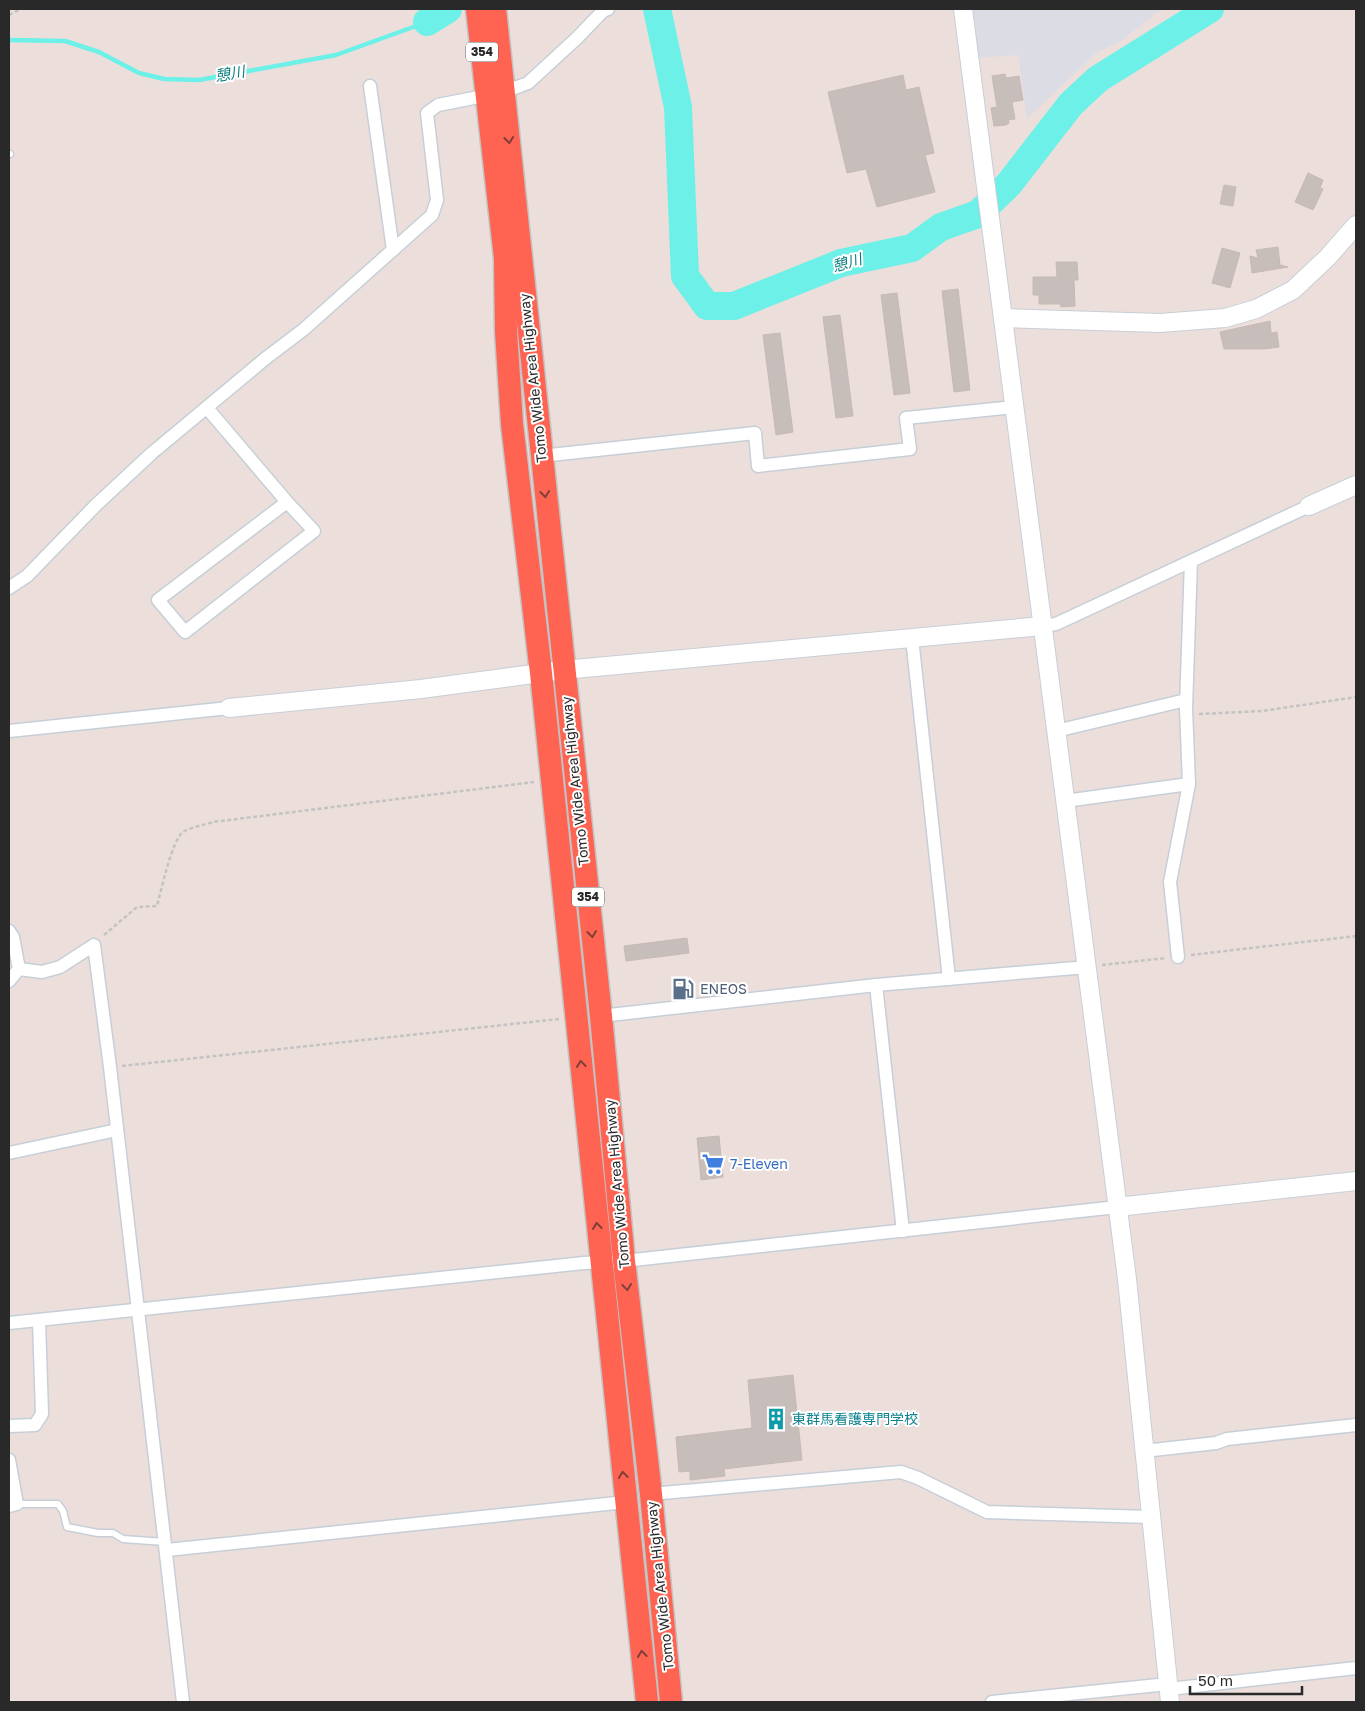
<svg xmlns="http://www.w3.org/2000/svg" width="1365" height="1711" viewBox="0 0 1365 1711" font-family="'Golos Text','Noto Sans JP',sans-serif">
  <rect width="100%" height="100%" fill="#ecdfdb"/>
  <path fill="#dcdce4" d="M 969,9 L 1162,9 L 1121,41 L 1096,53 L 1027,119 L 1018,55 L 976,58 Z"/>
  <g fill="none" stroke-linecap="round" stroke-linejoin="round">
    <path stroke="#6cf0e7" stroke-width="4.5" d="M 9,40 L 65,41 L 99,52 L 139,73 L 164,79 L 199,80 L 336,55 L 427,22"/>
    <g stroke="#6cf0e7" stroke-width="28">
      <path d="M 657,9 L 678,107 L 685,276 L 707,306 L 734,306 L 841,263 L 912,248 L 941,227 L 978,214 L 1009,184 L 1071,104 L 1098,79 L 1210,9"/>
      <path d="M 427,22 L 448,9"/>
    </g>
  </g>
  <g fill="#c7bdba" stroke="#c7bab4">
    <path d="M 1005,74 L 1006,78 L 1019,76 L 1023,100 L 1012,102 L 1015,119 L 1008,120 L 1009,123 L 1006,125 L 994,126 L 991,108 L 997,107 L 992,76 Z"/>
    <path d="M 903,75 L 906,90 L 919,87 L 934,153 L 925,155 L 935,192 L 877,207 L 866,169 L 847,173 L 828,92 Z"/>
    <path d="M 1308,173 L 1323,180 L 1320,188 L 1323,189 L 1313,210 L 1295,202 Z"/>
    <path d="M 1224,185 L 1236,187 L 1233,206 L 1220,204 Z"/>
    <path d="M 1278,247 L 1280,265 L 1288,267 L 1252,273 L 1250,256 L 1258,258 L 1256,250 Z"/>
    <path d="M 1222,248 L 1240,253 L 1230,288 L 1212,283 Z"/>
    <path d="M 1056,262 L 1077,262 L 1078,280 L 1074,280 L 1075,306 L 1061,307 L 1060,304 L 1039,304 L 1039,295 L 1033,295 L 1033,277 L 1057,277 Z"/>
    <path d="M 958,289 L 970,390 L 954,392 L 942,291 Z"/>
    <path d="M 897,293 L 910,393 L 894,395 L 881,295 Z"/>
    <path d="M 840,315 L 853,416 L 836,418 L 823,317 Z"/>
    <path d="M 1270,321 L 1271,333 L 1277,332 L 1279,347 L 1264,349 L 1224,349 L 1220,332 Z"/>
    <path d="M 780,333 L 793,432 L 776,435 L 763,335 Z"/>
    <path d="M 687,938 L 689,953 L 626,961 L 624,946 Z"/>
    <path d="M 719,1136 L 723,1177 L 701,1180 L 697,1138 Z"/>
    <path d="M 793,1375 L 802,1460 L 724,1469 L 725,1476 L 690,1480 L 690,1471 L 679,1472 L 676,1437 L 752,1428 L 748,1380 Z"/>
  </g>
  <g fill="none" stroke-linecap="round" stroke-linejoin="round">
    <g stroke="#c6cfd7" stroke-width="9">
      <g id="lane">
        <path d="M 9,154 L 10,154"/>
        <path d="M 17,1504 L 58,1504 L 63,1511 L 67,1527 L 98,1533 L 113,1533 L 123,1539 L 165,1542"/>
      </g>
    </g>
    <g stroke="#c6cfd7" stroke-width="15">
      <g id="street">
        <path d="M 370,86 L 393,250"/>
        <path d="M 207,408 L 287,502 L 314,531 L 185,632 L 158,600 L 287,502"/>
        <path d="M 541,456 L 755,433 L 758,466 L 910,449 L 906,418 L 1014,407"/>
        <path d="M 9,588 L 27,576 L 95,506 L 152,453 L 266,358 L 303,330 L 432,215 L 437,200 L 427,113 L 438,105 L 504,92 L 528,83 L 577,38 L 603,11 L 608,9"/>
        <path d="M 1042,626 L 1056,624 L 1309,506"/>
        <path d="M 912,638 L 949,979"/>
        <path d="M 9,731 L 229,708"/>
        <path d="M 1056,731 L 1186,700"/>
        <path d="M 1065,801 L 1189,784 L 1186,708 L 1191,561"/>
        <path d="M 9,931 L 13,937 L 19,969 L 9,981"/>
        <path d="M 1178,957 L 1170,882 L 1189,784"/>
        <path d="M 19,969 L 42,972 L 60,967 L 94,945 L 110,1067 L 183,1702"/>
        <path d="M 876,985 L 903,1231"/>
        <path d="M 601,1016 L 876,985 L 1087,967"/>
        <path d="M 9,1153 L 117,1130"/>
        <path d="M 9,1323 L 584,1263 L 624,1261 L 1117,1207"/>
        <path d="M 9,1426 L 35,1425 L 42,1414 L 39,1320"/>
        <path d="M 1144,1451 L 1216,1443 L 1227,1439 L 1356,1425"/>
        <path d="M 9,1460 L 17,1504 L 9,1506"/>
        <path d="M 651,1494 L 901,1472 L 918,1478 L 987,1512 L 1150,1517"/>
        <path d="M 167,1550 L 626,1502"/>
        <path d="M 1169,1689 L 1356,1668"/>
        <path d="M 992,1702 L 1168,1684"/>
      </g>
    </g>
    <g stroke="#c6cfd7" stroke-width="20">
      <g id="secondary">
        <path d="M 963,9 L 1127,1279 L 1170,1702"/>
        <path d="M 1003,318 L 1160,323 L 1225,318 L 1256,309 L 1293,290 L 1328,257 L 1356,225"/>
        <path d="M 1309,506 L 1356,485"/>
        <path d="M 229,708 L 421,689 L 563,670 L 1042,626"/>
        <path d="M 1117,1207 L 1356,1181"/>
      </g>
    </g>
    <g stroke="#c3c3c3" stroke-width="25">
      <g id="highway">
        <path d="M 477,9 L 505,258 L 506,331 L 512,424 L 541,673 L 647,1702"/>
        <path d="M 495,9 L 601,1016 L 624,1261 L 651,1494 L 671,1702"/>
      </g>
    </g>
    <g stroke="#c3c3c3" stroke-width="2.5" stroke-dasharray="4 2.5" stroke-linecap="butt">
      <path d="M 9,15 L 21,9"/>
      <path d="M 1199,714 L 1262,711 L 1356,697"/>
      <path d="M 104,935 L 137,907 L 157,906 C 161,891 172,840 183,832 C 191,827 204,825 213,822 L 534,782"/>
      <path d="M 1191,955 L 1356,936"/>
      <path d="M 1102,965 L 1166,958"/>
      <path d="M 122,1066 L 559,1019"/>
    </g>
    <use href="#lane" stroke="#fff" stroke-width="6"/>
    <use href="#street" stroke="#fff" stroke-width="12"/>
    <use href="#secondary" stroke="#fff" stroke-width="18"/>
    <use href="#highway" stroke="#ff6352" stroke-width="22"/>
  </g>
  <defs><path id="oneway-chevron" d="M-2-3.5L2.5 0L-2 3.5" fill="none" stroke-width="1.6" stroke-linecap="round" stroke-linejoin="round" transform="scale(1.25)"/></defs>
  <g stroke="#7f4039">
    <use href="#oneway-chevron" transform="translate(509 140) rotate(84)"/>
    <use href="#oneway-chevron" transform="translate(545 494) rotate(84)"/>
    <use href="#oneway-chevron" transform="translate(592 934) rotate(84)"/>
    <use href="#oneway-chevron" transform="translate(581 1064) rotate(-96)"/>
    <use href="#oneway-chevron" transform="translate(597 1226) rotate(-96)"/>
    <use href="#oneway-chevron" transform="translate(627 1287) rotate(83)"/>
    <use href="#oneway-chevron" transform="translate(623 1475) rotate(-96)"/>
    <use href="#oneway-chevron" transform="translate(642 1654) rotate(-96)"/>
  </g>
  <defs>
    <g id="fuel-bare" transform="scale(1.725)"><path d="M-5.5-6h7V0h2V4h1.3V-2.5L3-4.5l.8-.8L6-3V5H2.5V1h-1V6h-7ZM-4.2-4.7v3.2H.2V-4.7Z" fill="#5c6f8a" stroke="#fff" stroke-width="2.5" paint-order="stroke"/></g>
    <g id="supermarket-bare" transform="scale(1.725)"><path d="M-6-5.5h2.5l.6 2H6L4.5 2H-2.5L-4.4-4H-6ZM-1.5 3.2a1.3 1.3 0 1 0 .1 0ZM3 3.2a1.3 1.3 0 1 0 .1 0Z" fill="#3f7fe0" stroke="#fff" stroke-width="2.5" paint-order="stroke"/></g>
    <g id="building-bare" transform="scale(1.725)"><path d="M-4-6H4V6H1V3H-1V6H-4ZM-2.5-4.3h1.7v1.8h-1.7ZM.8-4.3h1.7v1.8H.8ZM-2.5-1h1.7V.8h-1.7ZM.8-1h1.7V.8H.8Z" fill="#0f9aa8" stroke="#fff" stroke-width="2.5" paint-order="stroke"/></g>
  </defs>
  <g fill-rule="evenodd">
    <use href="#fuel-bare" x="683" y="989"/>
    <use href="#supermarket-bare" x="713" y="1164"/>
    <use href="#building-bare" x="776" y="1419"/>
  </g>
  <g text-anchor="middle" stroke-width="4" stroke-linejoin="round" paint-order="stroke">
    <g fill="#fff" stroke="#696969" stroke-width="1">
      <rect x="466" y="42.5" width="32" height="19" rx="4"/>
      <rect x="572" y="887.5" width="32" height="19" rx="4"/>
    </g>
    <g font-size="12" font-weight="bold" fill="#292929">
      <text x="482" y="56">354</text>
      <text x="588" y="901">354</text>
    </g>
    <g font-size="14" fill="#292929" stroke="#fff">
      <text transform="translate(533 378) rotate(-96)" y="5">Tomo Wide Area Highway</text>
      <text transform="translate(575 781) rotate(-96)" y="5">Tomo Wide Area Highway</text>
      <text transform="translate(617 1184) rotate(-95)" y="5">Tomo Wide Area Highway</text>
      <text transform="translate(660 1586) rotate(-96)" y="5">Tomo Wide Area Highway</text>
    </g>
    <g font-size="14" fill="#4e5e75" stroke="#fff" text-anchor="start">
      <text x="700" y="994">ENEOS</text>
    </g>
    <g font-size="14" fill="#366cbe" stroke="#fff" text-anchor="start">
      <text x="730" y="1169">7-Eleven</text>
    </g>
    <g font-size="14" fill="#0d838f" stroke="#fff" text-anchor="start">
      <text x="792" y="1424">東群馬看護専門学校</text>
    </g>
    <g font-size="15" font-style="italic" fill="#0c7f7f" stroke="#fff">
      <text transform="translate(230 74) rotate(-10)" y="5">憩川</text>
      <text transform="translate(847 263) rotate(-16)" y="5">憩川</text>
    </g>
  </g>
  <rect width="1365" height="1711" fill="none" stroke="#292929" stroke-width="20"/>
  <path d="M1190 1686v8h112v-8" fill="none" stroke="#292929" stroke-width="2.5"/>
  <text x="1198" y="1686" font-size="15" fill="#292929" stroke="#ffffff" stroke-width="4" paint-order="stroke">50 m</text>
</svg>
